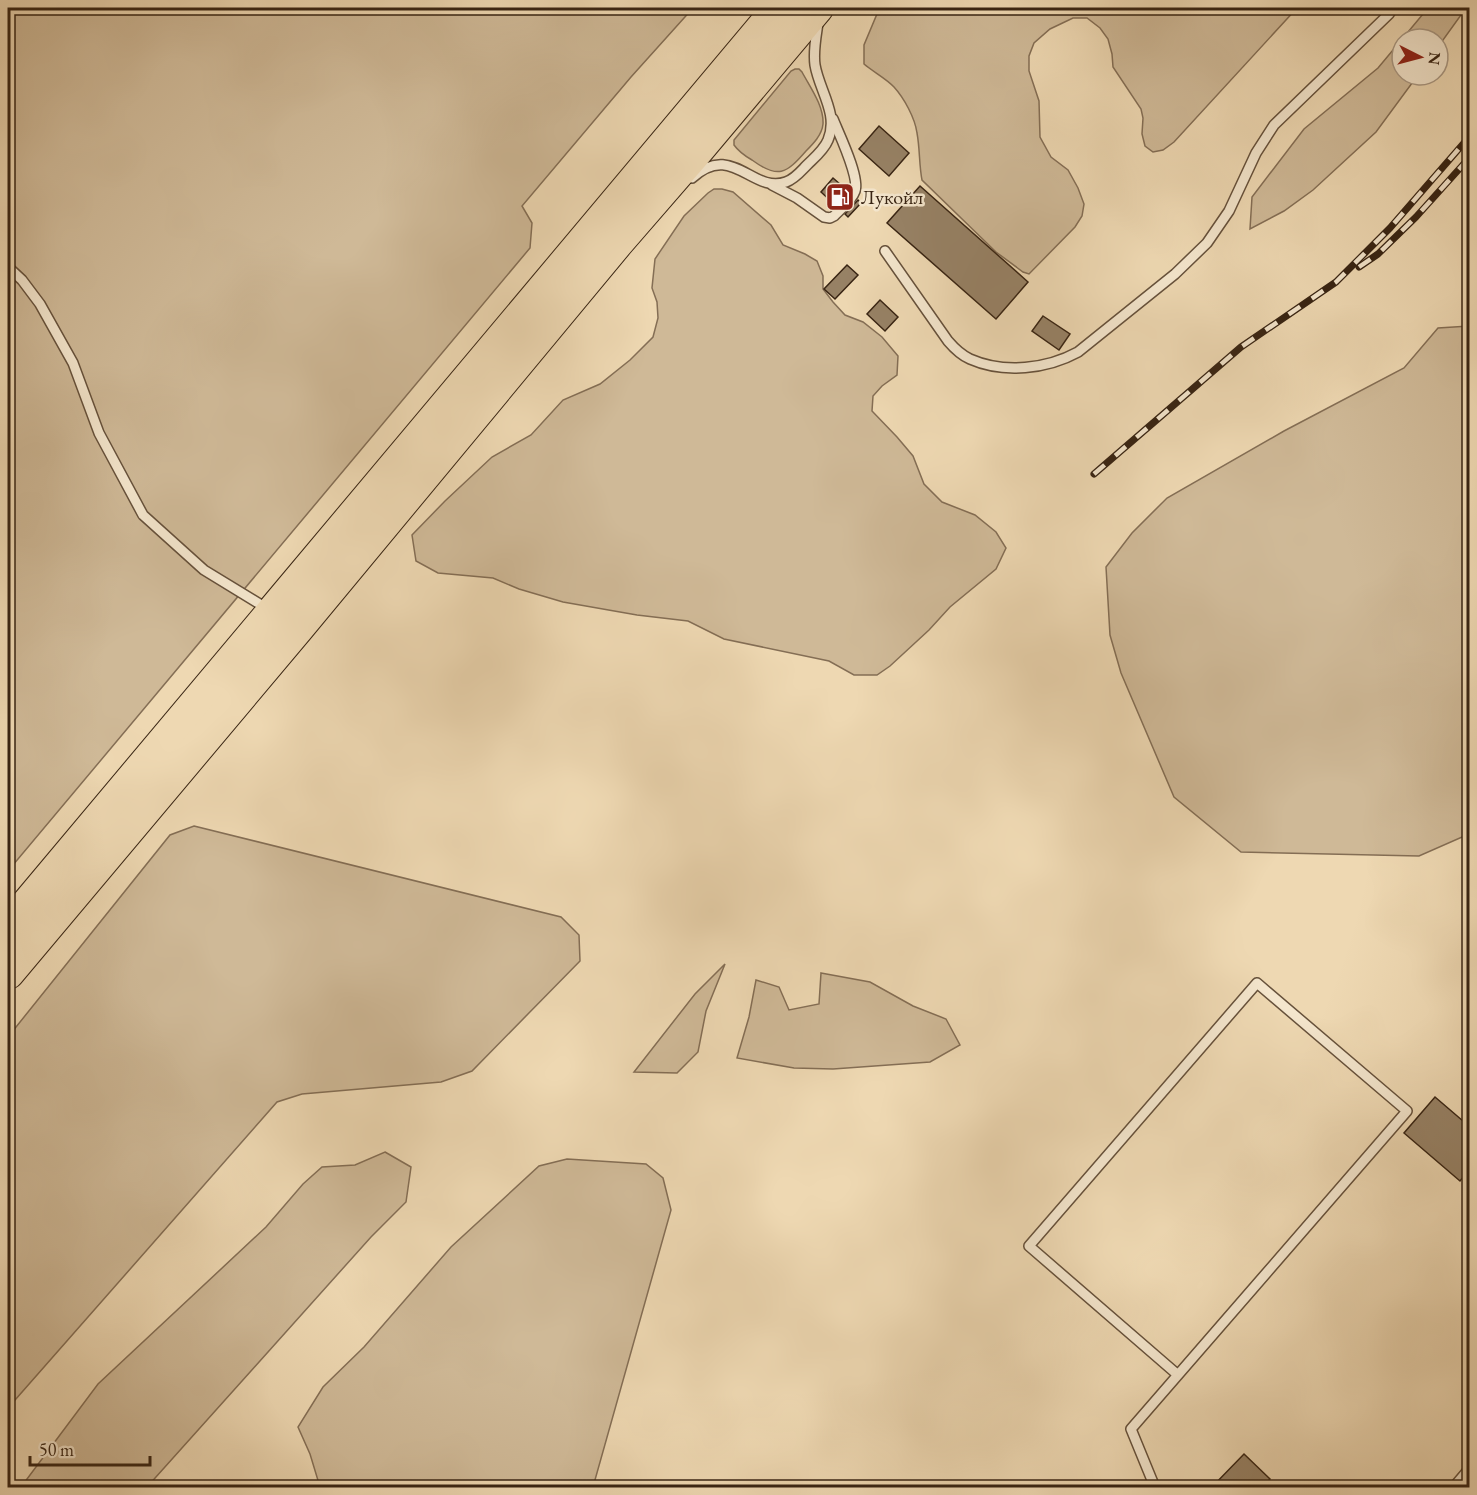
<svg xmlns="http://www.w3.org/2000/svg" width="1477" height="1495" viewBox="0 0 1477 1495" font-family="'EB Garamond',serif">
  <rect width="100%" height="100%" fill="#eed8b2"/>
  <filter id="stains"><feTurbulence type="fractalNoise" baseFrequency=".00333" numOctaves="4"/><feColorMatrix values="0 0 0 0 .2 0 0 0 0 .09 0 0 0 0 .02 0 0 0 .5 -.17"/></filter>
  <radialGradient id="worn" r=".72"><stop offset=".6" stop-color="#630" stop-opacity="0"/><stop offset="1" stop-color="#630" stop-opacity=".3"/></radialGradient>
  <g fill="#cfb997" stroke="#846e55" stroke-width="1.5">
    <path d="M 8,8 L 693,8 L 631,77 L 522,206 L 532,223 L 530,248 L 8,871 Z"/>
    <path d="M 882,8 L 1297,8 L 1174,142 L 1163,150 L 1153,152 L 1145,146 L 1142,134 L 1143,118 L 1141,109 L 1113,67 L 1112,54 L 1108,39 L 1100,28 L 1087,18 L 1073,18 L 1050,29 L 1034,43 L 1029,56 L 1029,71 L 1039,101 L 1040,137 L 1051,157 L 1068,170 L 1078,188 L 1084,204 L 1082,216 L 1075,227 L 1029,274 L 1023,272 L 996,252 L 922,180 C 919,165 920,149 917,133 C 915,118 904,98 894,87 C 887,79 872,71 864,64 L 864,45 L 877,14 Z"/>
    <path d="M 1428,8 L 1466,8 L 1438,47 L 1438,39 L 1402,39 L 1402,75 L 1418,75 L 1376,132 L 1313,190 L 1284,211 L 1250,229 L 1252,197 L 1304,129 L 1378,68 Z"/>
    <path d="M 795,69 L 799,69 L 802,72 C 810,87 824,106 823,124 C 822,135 813,144 806,151 C 786,174 778,179 752,160 C 745,156 739,152 734,145 L 734,140 L 791,71 Z"/>
    <path d="M 714,189 L 722,189 L 733,192 L 771,225 L 783,245 L 805,254 L 817,261 L 823,276 L 823,289 L 833,302 L 845,315 L 863,322 L 882,337 L 898,356 L 897,375 L 882,386 L 873,396 L 872,411 L 897,437 L 913,456 L 924,484 L 942,502 L 975,515 L 996,532 L 1006,548 L 996,569 L 950,607 L 929,630 L 890,666 L 877,675 L 854,675 L 829,661 L 724,639 L 688,621 L 637,615 L 563,602 L 519,589 L 493,578 L 438,573 L 416,561 L 412,535 L 445,501 L 492,457 L 531,435 L 563,400 L 600,384 L 630,360 L 653,337 L 658,318 L 657,302 L 652,288 L 655,259 L 684,216 L 708,193 Z"/>
    <path d="M 1469,326 L 1469,834 L 1419,856 L 1241,852 L 1174,797 L 1121,673 L 1110,635 L 1106,567 L 1132,533 L 1167,498 L 1284,431 L 1404,368 L 1438,328 Z"/>
    <path d="M 194,826 L 561,917 L 579,935 L 580,961 L 472,1071 L 441,1082 L 302,1094 L 277,1102 L 8,1408 L 8,1037 L 170,835 Z"/>
    <path d="M 725,964 L 706,1011 L 698,1052 L 677,1073 L 634,1072 L 695,994 Z"/>
    <path d="M 821,973 L 870,982 L 913,1006 L 946,1019 L 960,1045 L 930,1062 L 833,1069 L 794,1068 L 737,1058 L 749,1017 L 756,980 L 779,987 L 789,1010 L 819,1004 Z"/>
    <path d="M 385,1152 L 411,1167 L 406,1202 L 371,1237 L 147,1487 L 21,1487 L 98,1384 L 266,1227 L 303,1184 L 322,1167 L 355,1165 Z"/>
    <path d="M 567,1159 L 646,1164 L 663,1178 L 671,1210 L 593,1487 L 320,1487 L 310,1454 L 298,1427 L 323,1387 L 364,1347 L 451,1247 L 539,1166 Z"/>
  </g>
  <g fill="#978266" stroke="#382413" stroke-width="1.5">
    <path d="M 879,126 L 909,153 L 889,176 L 859,149 Z"/>
    <path d="M 833,178 L 848,191 L 835,205 L 821,192 Z"/>
    <path d="M 920,186 L 1028,282 L 996,319 L 887,223 Z"/>
    <path d="M 858,200 L 861,203 L 848,217 L 845,214 Z"/>
    <path d="M 847,265 L 858,275 L 835,299 L 824,289 Z"/>
    <path d="M 880,300 L 898,317 L 885,331 L 867,314 Z"/>
    <path d="M 1043,316 L 1070,334 L 1059,350 L 1032,331 Z"/>
    <path d="M 1435,1097 L 1470,1127 L 1470,1169 L 1460,1181 L 1404,1133 Z"/>
    <path d="M 1244,1454 L 1270,1479 L 1261,1488 L 1211,1488 Z"/>
  </g>
  <g fill="none" stroke-linecap="round" stroke-linejoin="round">
    <g stroke="#66513b" stroke-width="12">
      <g id="lane">
        <path d="M 692,178 C 732,141 752,194 786,182 C 795,179 801,171 807,165 C 814,158 824,150 828,140 C 839,114 819,90 815,65 C 813,51 816,37 818,23"/>
        <path d="M 772,185 L 797,198 L 824,217 L 830,218 L 834,216 C 841,209 852,200 855,191 C 860,177 839,134 833,119"/>
        <path d="M 885,251 L 948,341 C 954,348 961,355 970,359 C 1004,374 1047,369 1078,352 L 1175,274 L 1207,243 L 1229,211 L 1256,153 L 1274,125 L 1389,14 L 1393,8"/>
        <path d="M 8,267 L 22,280 L 40,304 L 73,363 L 99,433 L 143,515 L 204,570 L 268,609"/>
        <path d="M 1156,1488 L 1154,1485 L 1131,1429 L 1407,1111 L 1257,983 L 1029,1246 L 1178,1375"/>
        <path d="M 1453,1488 L 1470,1468"/>
      </g>
    </g>
    <g stroke="#382413" stroke-width="34">
      <g id="highway">
        <path d="M 8,927 L 779,8"/>
        <path d="M 8,973 L 297,629 L 617,243 L 695,153 L 817,8"/>
      </g>
    </g>
    <use href="#lane" stroke="#f4e6cd" stroke-width="9"/>
    <use href="#highway" stroke="#eed8b2" stroke-width="32"/>
    <g stroke="#382413" stroke-width="7">
      <g id="rail">
        <path d="M 1359,267 L 1378,254 L 1416,217 L 1470,157"/>
        <path d="M 1094,474 L 1241,347 L 1336,282 L 1390,228 L 1470,136"/>
      </g>
    </g>
    <use href="#rail" stroke="#f4e6cd" stroke-width="4.5" stroke-dasharray="14" stroke-linecap="butt"/>
  </g>
  <defs>
    <g id="fuel-square" transform="scale(1.5)"><rect x="-9" y="-9" width="18" height="18" rx="4" fill="#8f2418" stroke="#f4e6cd"/><path d="M-5.5-6h7V0h2V4h1.3V-2.5L3-4.5l.8-.8L6-3V5H2.5V1h-1V6h-7ZM-4.2-4.7v3.2H.2V-4.7Z" fill="#fff"/></g>
  </defs>
  <g fill-rule="evenodd">
    <use href="#fuel-square" x="840" y="197"/>
  </g>
  <g text-anchor="middle" stroke-width="5" stroke-linejoin="round" paint-order="stroke">
    <g font-size="20" fill="#382413" stroke="#f4e6cd" text-anchor="start">
      <text x="861" y="204">Лукойл</text>
    </g>
  </g>
  <rect width="1477" height="1495" fill="none" stroke="#eed8b2" stroke-width="30"/>
  <rect x="9" y="9" width="1459" height="1477" fill="none" stroke="#382413" stroke-width="3"/>
  <rect x="15" y="15" width="1447" height="1465" fill="none" stroke="#382413" stroke-width="1.5"/>
  <g transform="translate(1420 57) rotate(96)"><circle r="28" fill="#f4e6cd" stroke="#a99883" stroke-width="1.5"/>
  <path d="M0-4.5L10 22L0 15L-10 22Z" fill="#8f2418"/>
  <text y="-9" font-size="16" font-weight="bold" text-anchor="middle" fill="#382413">N</text>
  </g>
  <path d="M30 1456v9h120v-9" fill="none" stroke="#382413" stroke-width="3"/>
  <text x="39" y="1456" font-size="18" fill="#382413" stroke="#f4e6cd" stroke-width="4.5" paint-order="stroke">50 m</text>
  <rect width="100%" height="100%" filter="url(#stains)"/>
  <rect width="100%" height="100%" fill="url(#worn)"/>
</svg>
